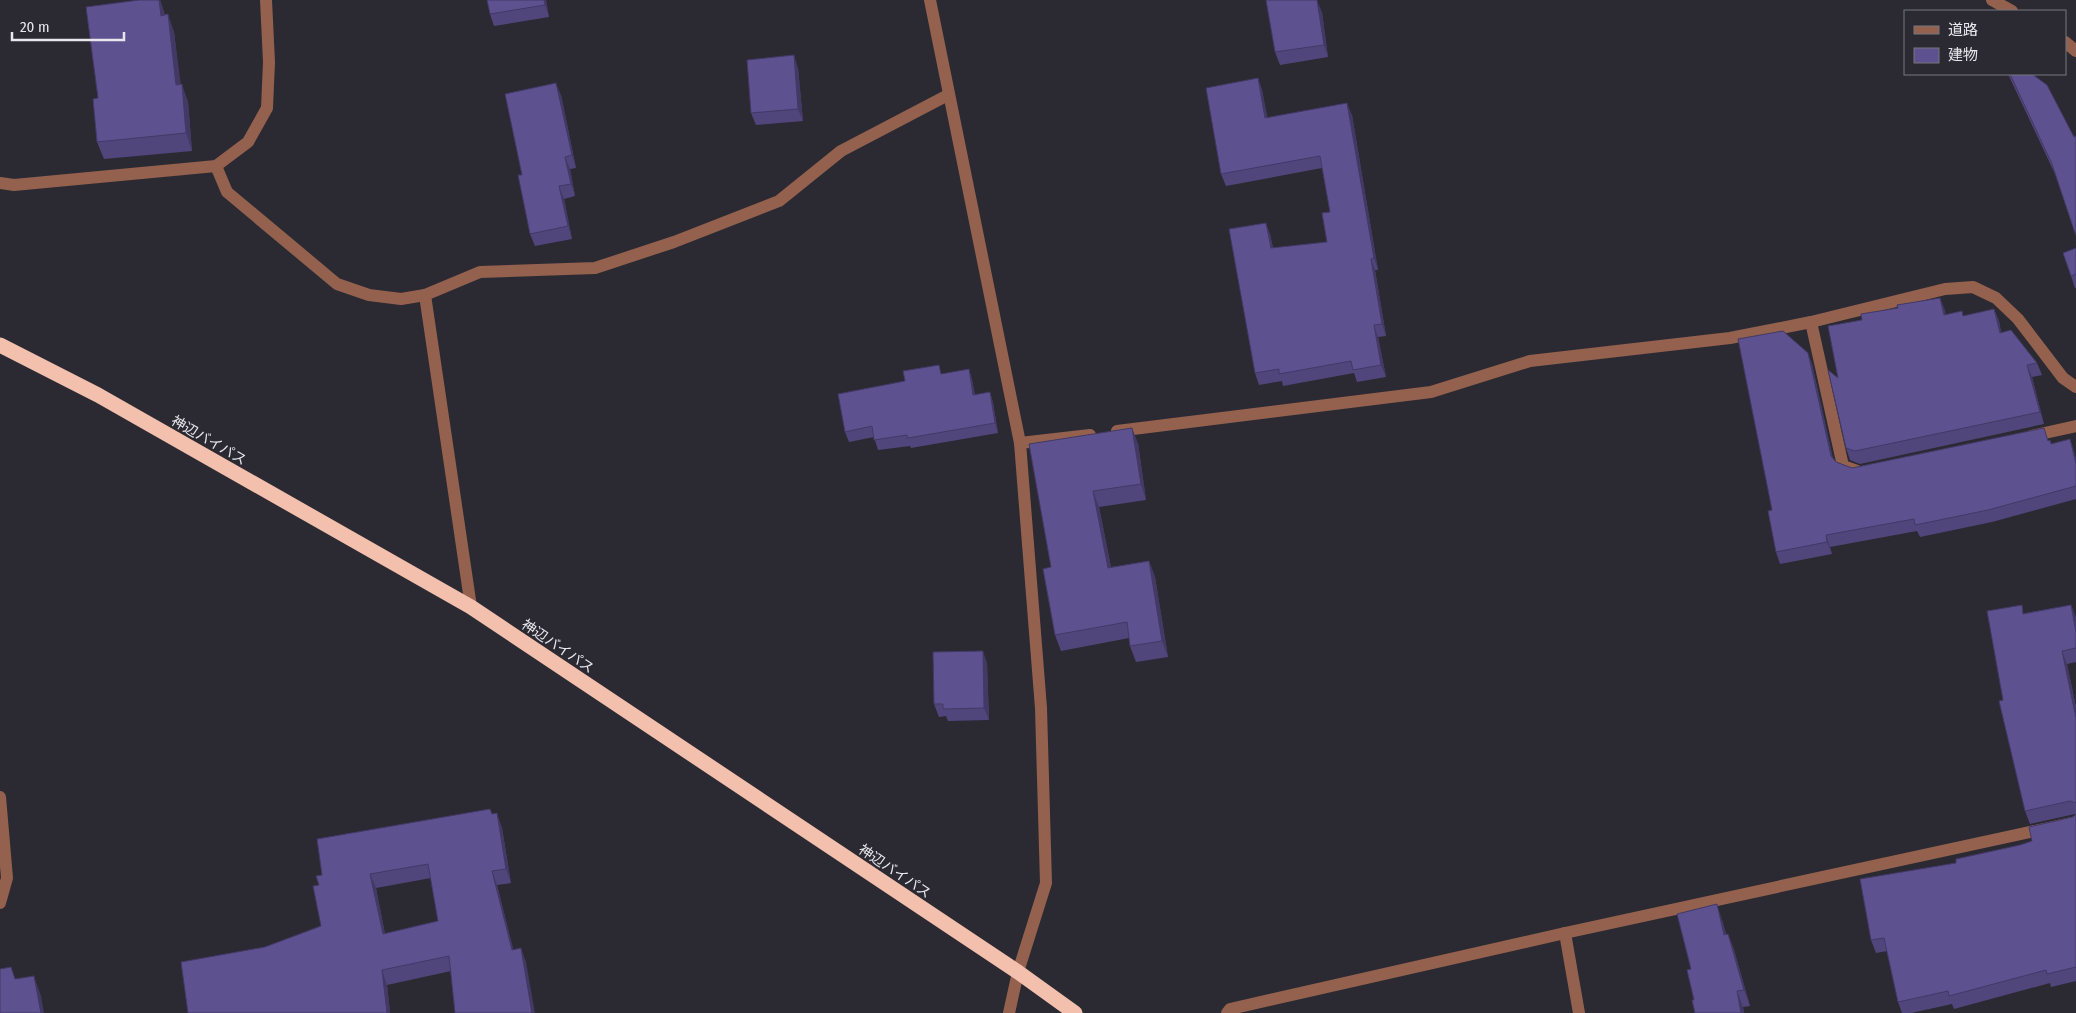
<svg xmlns="http://www.w3.org/2000/svg" width="2076" height="1013" viewBox="0 0 2076 1013" font-family="'Fira Sans Condensed','Noto Sans JP',sans-serif">
  <rect width="100%" height="100%" fill="#2b2a32"/>
  <g fill="none" stroke-linecap="round" stroke-linejoin="round">
    <g stroke="#93614e" stroke-width="12">
      <path d="M 930,0 L 1020,443 L 1041,708 L 1046,883 L 1018,972 L 1009,1013"/>
      <path d="M 1992,0 L 2012,11"/>
      <path d="M 2065,42 L 2076,51"/>
      <path d="M 216,166 L 227,192 L 337,284 L 369,295 L 401,299 L 425,295 L 480,272 L 595,268 L 674,242 L 779,201 L 841,151 L 948,95"/>
      <path d="M 0,183 L 14,185 L 216,166 L 248,142 L 267,108 L 269,62 L 266,0"/>
      <path d="M 425,295 L 471,607"/>
      <path d="M 1811,322 L 1843,466 L 1857,471"/>
      <path d="M 1117,431 L 1431,392 L 1530,361 L 1730,338 L 1811,322 L 1945,289 L 1973,287 L 1996,298 L 2018,319 L 2063,378 L 2076,387"/>
      <path d="M 2031,436 L 2076,426"/>
      <path d="M 1020,443 L 1090,435"/>
      <path d="M 0,797 L 7,878 L 0,903"/>
      <path d="M 1565,933 L 1579,1013"/>
      <path d="M 1227,1013 L 1230,1009 L 1565,933 L 2076,822"/>
    </g>
    <path stroke="#f3c0ad" stroke-width="15" d="M 0,345 L 98,395 L 471,607 L 1018,972 L 1075,1013"/>
  </g>
  <g fill="#51467c" fill-rule="evenodd">
    <path d="M 139,0 L 160,0 L 165,15 L 174,32 L 180,84 L 188,102 L 192,151 L 104,159 L 97,142 L 98,98 Z"/>
    <path d="M 487,0 L 546,0 L 549,17 L 494,26 L 490,14 Z"/>
    <path d="M 1322,12 L 1328,57 L 1280,65 L 1275,52 Z"/>
    <path d="M 798,68 L 803,121 L 756,125 L 751,113 Z"/>
    <path d="M 2008,74 L 2032,74 L 2074,137 L 2076,136 L 2076,236 L 2055,174 Z"/>
    <path d="M 1258,78 L 1262,90 L 1267,118 L 1352,115 L 1378,270 L 1375,270 L 1386,336 L 1378,337 L 1386,377 L 1357,382 L 1354,373 L 1283,386 L 1282,381 L 1259,385 L 1255,373 L 1270,234 L 1273,248 L 1327,242 L 1330,212 L 1322,168 L 1226,186 L 1221,174 Z"/>
    <path d="M 561,95 L 576,168 L 570,169 L 575,196 L 564,199 L 572,239 L 535,246 L 530,234 L 522,175 Z"/>
    <path d="M 2076,248 L 2076,288 L 2075,288 L 2071,276 Z"/>
    <path d="M 1994,309 L 1999,321 L 2001,333 L 2037,363 L 2042,375 L 2032,377 L 2044,424 L 1860,464 L 1850,460 L 1846,448 L 1838,378 L 1945,310 L 1945,314 L 1963,316 Z"/>
    <path d="M 1812,364 L 1833,459 L 1836,462 L 1852,468 L 2049,441 L 2052,444 L 2070,439 L 2076,459 L 2076,499 L 1992,522 L 1920,537 L 1917,531 L 1830,547 L 1832,554 L 1780,564 L 1776,552 L 1772,510 Z"/>
    <path d="M 969,369 L 972,380 L 975,395 L 990,392 L 993,403 L 998,433 L 911,448 L 910,446 L 878,450 L 874,437 L 849,442 L 845,432 L 943,374 Z"/>
    <path d="M 1138,443 L 1146,500 L 1099,507 L 1111,567 L 1149,561 L 1155,577 L 1168,657 L 1136,662 L 1130,646 L 1129,638 L 1061,651 L 1055,635 L 1051,567 L 1029,444 Z"/>
    <path d="M 2071,605 L 2076,618 L 2076,662 L 2067,664 L 2076,707 L 2076,981 L 2051,987 L 2050,983 L 1954,1009 L 1952,1004 L 1911,1013 L 1902,1013 L 1898,1002 L 1887,951 L 1876,953 L 1871,940 L 1956,863 L 2020,845 L 2032,841 L 2073,817 L 2076,814 L 2075,814 L 2030,824 L 2025,811 L 2003,700 L 2025,613 Z"/>
    <path d="M 987,663 L 989,720 L 948,721 L 946,716 L 939,717 L 934,704 Z"/>
    <path d="M 492,814 L 502,828 L 511,883 L 497,885 L 513,949 L 526,962 L 451,971 L 387,985 L 390,1013 L 188,1013 L 265,947 L 321,926 L 319,885 L 322,875 ZM 431,878 L 438,921 L 385,934 L 376,888 Z"/>
    <path d="M 1722,920 L 1726,934 L 1728,934 L 1734,950 L 1750,1006 L 1743,1007 L 1744,1013 L 1695,1013 L 1691,969 Z"/>
  </g>
  <g fill="#423965">
    <path d="M 159,0 L 160,0 L 165,15 L 161,16 Z"/>
    <path d="M 544,0 L 546,0 L 549,17 L 545,5 Z"/>
    <path d="M 1317,0 L 1322,12 L 1328,57 L 1324,45 Z"/>
    <path d="M 168,14 L 174,32 L 183,102 L 176,85 Z"/>
    <path d="M 794,55 L 798,68 L 803,121 L 798,109 Z"/>
    <path d="M 1258,78 L 1262,90 L 1270,130 L 1265,118 Z"/>
    <path d="M 556,83 L 561,95 L 576,168 L 572,155 Z"/>
    <path d="M 182,84 L 188,102 L 192,151 L 186,133 Z"/>
    <path d="M 1347,103 L 1352,115 L 1378,270 L 1374,258 Z"/>
    <path d="M 565,157 L 570,169 L 575,196 L 571,184 Z"/>
    <path d="M 559,186 L 564,199 L 572,239 L 568,226 Z"/>
    <path d="M 1266,223 L 1270,234 L 1275,260 L 1271,248 Z"/>
    <path d="M 1371,259 L 1375,270 L 1386,336 L 1382,324 Z"/>
    <path d="M 1940,298 L 1945,310 L 1948,327 L 1944,315 Z"/>
    <path d="M 1994,309 L 1999,321 L 2004,345 L 2000,333 Z"/>
    <path d="M 1374,325 L 1378,337 L 1386,377 L 1381,365 Z"/>
    <path d="M 1808,353 L 1812,364 L 1835,468 L 1831,456 Z"/>
    <path d="M 2027,365 L 2032,377 L 2044,424 L 2040,412 Z"/>
    <path d="M 969,369 L 972,380 L 977,406 L 973,395 Z"/>
    <path d="M 990,392 L 993,403 L 998,433 L 995,423 Z"/>
    <path d="M 1132,428 L 1138,443 L 1146,500 L 1141,484 Z"/>
    <path d="M 2070,439 L 2074,451 L 2076,459 L 2076,464 Z"/>
    <path d="M 1093,491 L 1099,507 L 1114,583 L 1108,568 Z"/>
    <path d="M 1826,535 L 1830,547 L 1832,554 L 1827,542 Z"/>
    <path d="M 1149,561 L 1155,577 L 1168,657 L 1162,641 Z"/>
    <path d="M 2071,605 L 2076,618 L 2076,632 Z"/>
    <path d="M 983,651 L 987,663 L 989,720 L 984,708 Z"/>
    <path d="M 2062,651 L 2067,664 L 2076,707 L 2076,718 Z"/>
    <path d="M 497,813 L 502,828 L 511,883 L 506,869 Z"/>
    <path d="M 492,871 L 497,885 L 517,964 L 512,950 Z"/>
    <path d="M 370,874 L 376,888 L 388,949 L 383,934 Z"/>
    <path d="M 1717,904 L 1722,920 L 1730,951 L 1724,935 Z"/>
    <path d="M 1728,934 L 1734,950 L 1750,1006 L 1744,990 Z"/>
    <path d="M 521,948 L 526,962 L 535,1013 L 532,1013 Z"/>
    <path d="M 382,970 L 387,985 L 390,1013 L 387,1013 Z"/>
    <path d="M 34,976 L 41,996 L 44,1013 L 41,1013 Z"/>
    <path d="M 1737,991 L 1743,1007 L 1744,1013 L 1741,1013 Z"/>
  </g>
  <g fill="#5e5190" stroke="#423965" fill-rule="evenodd">
    <path d="M 139,0 L 159,0 L 161,16 L 168,14 L 176,85 L 182,84 L 186,133 L 97,142 L 93,99 L 98,98 L 86,7 Z"/>
    <path d="M 487,0 L 544,0 L 545,5 L 490,14 Z"/>
    <path d="M 1266,0 L 1317,0 L 1324,45 L 1275,52 Z"/>
    <path d="M 794,55 L 798,109 L 751,113 L 747,60 Z"/>
    <path d="M 2010,74 L 2032,74 L 2047,85 L 2074,137 L 2076,136 L 2076,233 L 2075,233 L 2052,164 Z"/>
    <path d="M 1258,78 L 1265,118 L 1347,103 L 1374,258 L 1371,259 L 1382,324 L 1374,325 L 1381,365 L 1353,370 L 1351,361 L 1279,374 L 1279,369 L 1255,373 L 1229,229 L 1266,223 L 1271,248 L 1327,242 L 1322,213 L 1330,212 L 1320,156 L 1221,174 L 1206,88 Z"/>
    <path d="M 556,83 L 572,155 L 565,157 L 571,184 L 559,186 L 568,226 L 530,234 L 518,175 L 522,175 L 505,94 Z"/>
    <path d="M 2076,248 L 2076,274 L 2071,276 L 2063,253 Z"/>
    <path d="M 1940,298 L 1944,315 L 1962,311 L 1963,316 L 1994,309 L 2000,333 L 2011,330 L 2037,363 L 2027,365 L 2040,412 L 1855,451 L 1846,448 L 1828,370 L 1838,378 L 1828,326 L 1862,320 L 1861,314 L 1898,308 L 1897,305 Z"/>
    <path d="M 1783,331 L 1808,353 L 1831,456 L 1836,462 L 1852,468 L 2044,428 L 2048,441 L 2050,440 L 2051,444 L 2070,439 L 2076,464 L 2076,486 L 1988,510 L 1915,525 L 1914,519 L 1826,535 L 1827,542 L 1776,552 L 1768,511 L 1772,510 L 1738,339 Z"/>
    <path d="M 939,365 L 941,374 L 969,369 L 973,395 L 990,392 L 995,423 L 908,438 L 907,435 L 874,440 L 872,426 L 845,432 L 838,394 L 905,381 L 903,371 Z"/>
    <path d="M 1132,428 L 1141,484 L 1093,491 L 1108,568 L 1149,561 L 1162,641 L 1130,646 L 1127,622 L 1055,635 L 1043,569 L 1051,567 L 1029,444 Z"/>
    <path d="M 2022,605 L 2023,614 L 2071,605 L 2076,632 L 2076,648 L 2062,651 L 2076,718 L 2076,803 L 2070,801 L 2025,811 L 1999,701 L 2003,700 L 1987,611 Z"/>
    <path d="M 983,651 L 984,708 L 943,709 L 943,704 L 934,704 L 933,652 Z"/>
    <path d="M 490,809 L 492,814 L 497,813 L 506,869 L 492,871 L 512,950 L 521,948 L 532,1013 L 455,1013 L 449,956 L 382,970 L 387,1013 L 188,1013 L 181,962 L 265,947 L 321,926 L 313,886 L 319,885 L 316,876 L 322,875 L 317,839 ZM 428,864 L 438,921 L 383,934 L 370,874 Z"/>
    <path d="M 2076,814 L 2076,967 L 2047,974 L 2046,970 L 1949,996 L 1948,991 L 1898,1002 L 1884,938 L 1871,940 L 1860,879 L 1956,863 L 1956,859 L 2020,845 L 2032,841 L 2029,827 L 2073,817 Z"/>
    <path d="M 1717,904 L 1724,935 L 1728,934 L 1744,990 L 1737,991 L 1741,1013 L 1695,1013 L 1692,1000 L 1694,1000 L 1687,970 L 1691,969 L 1677,914 Z"/>
    <path d="M 11,967 L 15,979 L 34,976 L 41,1013 L 0,1013 L 0,969 Z"/>
  </g>
  <g text-anchor="middle" stroke-width="4" stroke-linejoin="round" paint-order="stroke">
    <g font-size="14" fill="#e7e7ed" stroke="#2b2a32">
      <text transform="translate(209 440) rotate(30)" y="5">神辺バイパス</text>
      <text transform="translate(558 646) rotate(34)" y="5">神辺バイパス</text>
      <text transform="translate(895 871) rotate(34)" y="5">神辺バイパス</text>
    </g>
  </g>
  <rect x="1904" y="10" width="162" height="65" fill="#2b2a32" stroke="#76767d"/>
  <rect x="1914" y="26" width="25" height="8" fill="#93614e" stroke="#76767d"/>
  <text x="1948" y="35" font-size="15" fill="#e7e7ed">道路</text>
  <rect x="1914" y="48" width="25" height="15" fill="#5e5190" stroke="#76767d"/>
  <text x="1948" y="60" font-size="15" fill="#e7e7ed">建物</text>
  <path d="M12 32v8h112v-8" fill="none" stroke="#e7e7ed" stroke-width="2.5"/>
  <text x="20" y="32" font-size="15" fill="#e7e7ed" stroke="#2b2a32" stroke-width="4" paint-order="stroke">20 m</text>
</svg>
